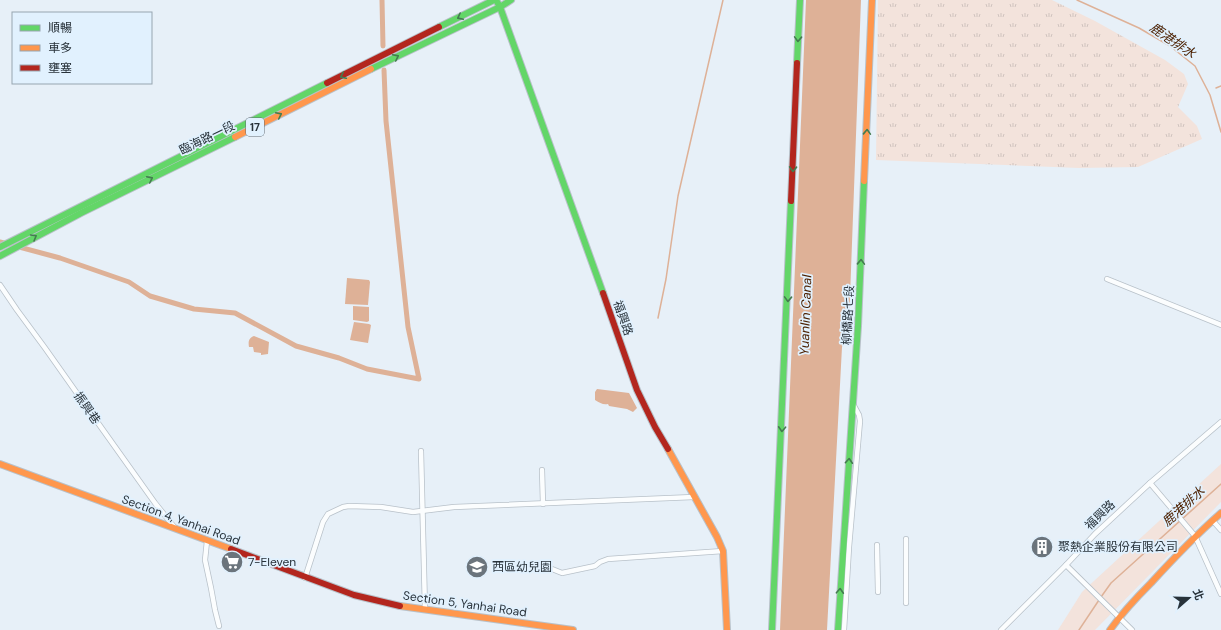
<svg xmlns="http://www.w3.org/2000/svg" width="1221" height="630" viewBox="0 0 1221 630" font-family="'DM Sans','Noto Sans TC',sans-serif">
  <defs>
    <pattern id="grass-tufts" width="24" height="20" patternUnits="userSpaceOnUse"><rect width="24" height="20" fill="#f3e3dc"/><path d="M3 7l-1-3M5 7V3M7 7l1-3M15 17l-1-3M17 17v-4M19 17l1-3" fill="none" stroke="#d0c3be"/></pattern>
  </defs>
  <rect width="100%" height="100%" fill="#e7f0f8"/>
  <path fill="url(#grass-tufts)" d="M 878,0 L 1052,0 L 1095,21 L 1165,60 L 1184,74 L 1188,84 L 1178,107 L 1197,126 L 1202,139 L 1138,167 L 1079,168 L 876,160 Z"/>
  <path fill="#f3e3dc" d="M 1221,464 L 1221,502 L 1095,630 L 1058,630 L 1082,592 Z"/>
  <g fill="#deb197">
    <path d="M 806,0 L 861,0 L 849,324 L 842,347 L 827,630 L 780,630 Z"/>
    <path d="M 347,278 L 369,280 L 370,282 L 368,305 L 345,304 Z"/>
    <path d="M 353,306 L 369,307 L 369,321 L 367,322 L 353,320 Z"/>
    <path d="M 354,322 L 369,324 L 371,325 L 368,343 L 350,340 Z"/>
    <path d="M 254,336 L 269,342 L 268,354 L 261,355 L 261,353 L 254,352 L 253,347 L 249,347 C 248,341 249,338 254,336 Z"/>
    <path d="M 597,389 L 629,393 L 637,408 L 633,412 L 627,409 L 609,406 L 608,404 C 603,405 600,403 595,400 L 595,392 Z"/>
  </g>
  <g fill="none" stroke-linecap="round" stroke-linejoin="round">
    <g stroke="#deb197" stroke-width="1.5">
      <path d="M 1077,0 L 1139,28 L 1170,46 L 1195,66 L 1210,95 L 1221,132"/>
      <path d="M 1216,88 L 1221,86"/>
      <path d="M 658,318 L 666,279 L 678,196 L 723,0"/>
      <path d="M 1101,597 L 1111,583 L 1221,484"/>
      <path d="M 1079,630 L 1099,600"/>
    </g>
    <g stroke="#deb197" stroke-width="5">
      <path d="M 382,0 L 383,46"/>
      <path d="M 0,242 L 60,258 L 129,282 L 150,296 L 194,309 L 235,313 L 296,346 L 339,358 L 367,369 L 419,379 L 408,327 L 386,121 L 384,70"/>
    </g>
    <g stroke="#b8c1c9" stroke-width="6">
      <g id="street">
        <path d="M 1107,279 L 1221,325"/>
        <path d="M 0,285 L 17,310 L 45,348 L 98,423 L 155,503 L 175,528"/>
        <path d="M 421,451 L 425,609"/>
        <path d="M 542,470 L 543,504"/>
        <path d="M 1150,483 L 1195,536 L 1221,594"/>
        <path d="M 1213,521 L 1221,530"/>
        <path d="M 207,541 L 205,560 L 211,588 L 215,610 L 219,626"/>
        <path d="M 877,545 L 878,592"/>
        <path d="M 1066,565 L 1132,630"/>
        <path d="M 547,567 L 562,573 L 595,566 L 600,562 L 608,559 L 723,551"/>
        <path d="M 305,578 L 323,522 L 328,514 L 343,507 L 349,506 L 381,507 L 413,512 L 454,507 L 694,497"/>
        <path d="M 906,603 L 906,539"/>
        <path d="M 844,630 L 849,547 L 860,421 L 859,415 L 853,404"/>
        <path d="M 1001,630 L 1066,565 L 1095,534 L 1150,483 L 1221,422"/>
      </g>
    </g>
    <g stroke="#b8c1c9" stroke-width="8">
      <g id="fast">
        <path d="M 496,0 L 500,7 L 603,293"/>
        <path d="M 439,27 L 494,0"/>
        <path d="M 797,63 L 800,0"/>
        <path d="M 371,69 L 500,7 L 511,0"/>
        <path d="M 0,247 L 327,83"/>
        <path d="M 0,256 L 81,213 L 235,137"/>
        <path d="M 772,630 L 791,201"/>
        <path d="M 838,630 L 858,326 L 864,181"/>
      </g>
    </g>
    <g stroke="#b8c1c9" stroke-width="8">
      <g id="slow">
        <path d="M 235,137 L 371,69"/>
        <path d="M 864,181 L 872,0"/>
        <path d="M 668,449 L 717,537 L 723,551 L 727,630"/>
        <path d="M 0,464 L 231,549"/>
        <path d="M 400,606 L 573,630"/>
        <path d="M 1110,630 C 1122,613 1136,598 1151,583 C 1173,559 1196,535 1221,513"/>
      </g>
    </g>
    <g stroke="#b8c1c9" stroke-width="8">
      <g id="jam">
        <path d="M 327,83 L 439,27"/>
        <path d="M 791,201 L 797,63"/>
        <path d="M 603,293 L 637,390 L 655,427 L 668,449"/>
        <path d="M 231,549 L 354,595 L 400,606"/>
      </g>
    </g>
    <use href="#street" stroke="#fbfdfe" stroke-width="4.5"/>
    <use href="#fast" stroke="#63d668" stroke-width="6"/>
    <use href="#slow" stroke="#ff974d" stroke-width="6"/>
    <use href="#jam" stroke="#b3261e" stroke-width="6"/>
  </g>
  <defs><path id="oneway-chevron" d="M-2-3.5L2.5 0L-2 3.5" fill="none" stroke-width="1.6" stroke-linecap="round" stroke-linejoin="round"/></defs>
  <g stroke="#437c4f">
    <use href="#oneway-chevron" transform="translate(460 17) rotate(153)"/>
    <use href="#oneway-chevron" transform="translate(798 39) rotate(92)"/>
    <use href="#oneway-chevron" transform="translate(396 57) rotate(-26)"/>
    <use href="#oneway-chevron" transform="translate(343 76) rotate(154)"/>
    <use href="#oneway-chevron" transform="translate(279 115) rotate(-26)"/>
    <use href="#oneway-chevron" transform="translate(867 132) rotate(-88)"/>
    <use href="#oneway-chevron" transform="translate(793 169) rotate(92)"/>
    <use href="#oneway-chevron" transform="translate(150 179) rotate(-26)"/>
    <use href="#oneway-chevron" transform="translate(34 237) rotate(-30)"/>
    <use href="#oneway-chevron" transform="translate(861 262) rotate(-88)"/>
    <use href="#oneway-chevron" transform="translate(788 299) rotate(92)"/>
    <use href="#oneway-chevron" transform="translate(782 429) rotate(93)"/>
    <use href="#oneway-chevron" transform="translate(849 461) rotate(-86)"/>
    <use href="#oneway-chevron" transform="translate(840 591) rotate(-87)"/>
  </g>
  <defs>
    <g id="building-disc" transform="scale(1.15)"><circle r="9.5" fill="#6b747c" stroke="#e1f1fe"/><path d="M-4-6H4V6H1V3H-1V6H-4ZM-2.5-4.3h1.7v1.8h-1.7ZM.8-4.3h1.7v1.8H.8ZM-2.5-1h1.7V.8h-1.7ZM.8-1h1.7V.8H.8Z" fill="#fff"/></g>
    <g id="supermarket-disc" transform="scale(1.15)"><circle r="9.5" fill="#6b747c" stroke="#e1f1fe"/><path d="M-6-5.5h2.5l.6 2H6L4.5 2H-2.5L-4.4-4H-6ZM-1.5 3.2a1.3 1.3 0 1 0 .1 0ZM3 3.2a1.3 1.3 0 1 0 .1 0Z" fill="#fff"/></g>
    <g id="school-disc" transform="scale(1.15)"><circle r="9.5" fill="#6b747c" stroke="#e1f1fe"/><path d="M0-5L7-2L0 1L-7-2ZM-4 1L0 2.5L4 1V4Q0 6-4 4Z" fill="#fff"/></g>
  </defs>
  <g fill-rule="evenodd">
    <use href="#building-disc" x="1042" y="547"/>
    <use href="#supermarket-disc" x="232" y="562"/>
    <use href="#school-disc" x="477" y="567"/>
  </g>
  <g text-anchor="middle" stroke-width="3.5" stroke-linejoin="round" paint-order="stroke">
    <rect fill="#e1f1fe" stroke="#606b75" stroke-width="1" x="246" y="118" width="18" height="18" rx="3"/>
    <g font-size="11" font-weight="bold" fill="#28323a">
      <text x="255" y="131">17</text>
    </g>
    <g font-size="12" fill="#28323a" stroke="#e1f1fe">
      <text transform="translate(207 138) rotate(-26)" y="4">臨海路一段</text>
      <text transform="translate(848 315) rotate(-87)" y="4">柳橋路七段</text>
      <text transform="translate(623 318) rotate(71)" y="4">福興路</text>
      <text transform="translate(87 408) rotate(55)" y="4">振興巷</text>
      <text transform="translate(1100 515) rotate(-44)" y="4">福興路</text>
      <text transform="translate(181 520) rotate(20)" y="4">Section 4, Yanhai Road</text>
      <text transform="translate(465 604) rotate(8)" y="4">Section 5, Yanhai Road</text>
    </g>
    <g font-size="12" fill="#28323a" stroke="#e1f1fe" text-anchor="start">
      <text x="1058" y="551">聚熱企業股份有限公司</text>
      <text x="248" y="566">7-Eleven</text>
      <text x="492" y="571">西區幼兒園</text>
    </g>
    <g font-size="13" font-style="italic" fill="#4e2203" stroke="#e1f1fe">
      <text transform="translate(1173 40) rotate(34)" y="5">鹿港排水</text>
      <text transform="translate(805 315) rotate(-88)" y="5">Yuanlin Canal</text>
      <text transform="translate(1183 506) rotate(-42)" y="5">鹿港排水</text>
    </g>
  </g>
  <rect x="12" y="12" width="140" height="72" fill="#e1f1fe" stroke="#97a5b0"/>
  <rect x="20" y="25" width="20" height="6" fill="#63d668" stroke="#97a5b0"/>
  <text x="48" y="32" font-size="12" fill="#28323a">順暢</text>
  <rect x="20" y="45" width="20" height="6" fill="#ff974d" stroke="#97a5b0"/>
  <text x="48" y="52" font-size="12" fill="#28323a">車多</text>
  <rect x="20" y="65" width="20" height="6" fill="#b3261e" stroke="#97a5b0"/>
  <text x="48" y="72" font-size="12" fill="#28323a">壅塞</text>
  <g transform="translate(1189 598) rotate(70)" stroke="#e1f1fe" stroke-width="3" paint-order="stroke">
  <path d="M0-3L7 15L0 10L-7 15Z" fill="#28323a"/>
  <text y="-6" font-size="11" font-weight="bold" text-anchor="middle" fill="#28323a">北</text>
  </g>
</svg>
